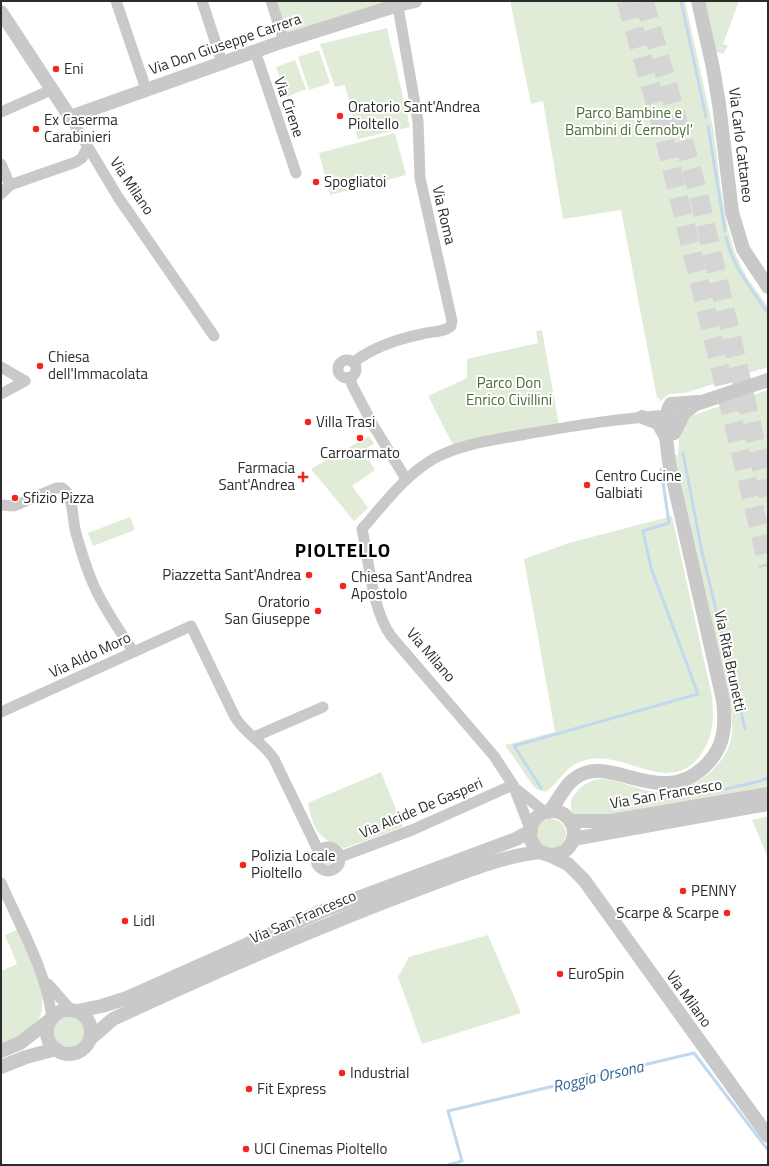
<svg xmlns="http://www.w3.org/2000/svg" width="769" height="1166" viewBox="0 0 769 1166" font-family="'Titillium Web',sans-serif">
  <rect width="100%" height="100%" fill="#fff"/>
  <g fill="#e1ecd8">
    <path d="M 276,1 L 389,1 L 287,36 Z"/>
    <path d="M 510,1 L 685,1 L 714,132 L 721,191 L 728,229 L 735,253 L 746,276 L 768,307 L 768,367 L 685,393 L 669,394 L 660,401 L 659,398 L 657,398 L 621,210 L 563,219 L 543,101 L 531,104 Z"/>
    <path d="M 704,1 L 739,1 L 723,44 L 728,46 L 723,54 L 716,52 Z"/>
    <path d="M 387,28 L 410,127 L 358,139 L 345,85 L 335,87 L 320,44 Z"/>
    <path d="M 319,50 L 330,83 L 309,90 L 298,57 Z"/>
    <path d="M 295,60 L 306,89 L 287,97 L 276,67 Z"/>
    <path d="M 395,133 L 406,175 L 330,195 L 319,153 Z"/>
    <path d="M 542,330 L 559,426 L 453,445 L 428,396 L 467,378 L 467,359 L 538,343 L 536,331 Z"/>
    <path d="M 768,390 L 768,791 L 615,817 L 575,816 C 561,800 585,779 601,779 C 620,779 638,791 657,792 C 688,794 724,770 731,739 C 734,724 731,708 728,693 L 675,455 L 678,455 L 679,438 L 685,418 Z"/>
    <path d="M 369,436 L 374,444 L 363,450 L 375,470 L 352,486 L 368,508 L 354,521 L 311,469 Z"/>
    <path d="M 672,516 L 712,696 C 714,718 714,738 699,757 C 669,795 625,752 590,759 C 567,763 563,778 547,791 C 541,792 538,790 534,787 L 505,745 L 555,732 L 524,559 L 569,543 Z"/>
    <path d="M 130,517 L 135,530 L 93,546 L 88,533 Z"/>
    <path d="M 381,772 L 403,827 L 345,848 C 341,848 338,845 334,844 C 315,835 312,822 308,803 Z"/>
    <path d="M 768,816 L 768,858 L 752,820 Z"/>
    <circle cx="551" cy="834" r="15"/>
    <circle cx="328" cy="859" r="8"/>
    <path d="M 18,929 C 27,952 56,1002 35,1024 C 26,1034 13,1038 1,1044 L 1,971 L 17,964 L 5,935 Z"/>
    <path d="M 488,935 L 521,1013 L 422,1044 L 398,977 L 409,957 Z"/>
    <circle cx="69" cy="1032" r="15"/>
  </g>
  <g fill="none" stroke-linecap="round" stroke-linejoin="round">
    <g stroke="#c2d8ee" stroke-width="3">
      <path d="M 681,1 L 706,117"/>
      <path d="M 708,126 L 725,231"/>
      <path d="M 726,237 C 732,265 751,289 768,313"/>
      <path d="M 683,453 L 702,552 L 745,729"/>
      <path d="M 541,788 L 514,746 L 698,694 L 651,568 L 643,531 L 669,523 L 661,469"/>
      <path d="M 726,789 L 756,782 L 768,778"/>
      <path d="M 448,1165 L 462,1161 L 448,1111 L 694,1053 L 768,1150"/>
    </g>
    <g stroke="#d5d5d5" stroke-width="19" stroke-dasharray="19 10" stroke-linecap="butt">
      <path d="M 626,1 L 659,116 L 768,566"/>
      <path d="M 644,1 L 699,196 L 768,496"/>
    </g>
    <g stroke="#c9c9c9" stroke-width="11">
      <path d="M 116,1 L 146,89"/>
      <path d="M 202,1 L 222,62"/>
      <path d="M 271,1 L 284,41"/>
      <path d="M 255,51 L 296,173"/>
      <path d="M 1,112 L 51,90"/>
      <path d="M 70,117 L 118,197 L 214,336"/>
      <path d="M 1,164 L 10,185"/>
      <path d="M 1,194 L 10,185 L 76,162 L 82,158 L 87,148"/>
      <circle cx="347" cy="369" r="9"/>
      <path d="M 354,362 C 373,347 398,339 422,334 C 431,331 443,333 451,326 L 452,321 L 420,178 L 418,121 L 397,1"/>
      <path d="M 1,367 L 25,381"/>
      <path d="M 350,377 L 352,385 L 373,425 L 406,479"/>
      <path d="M 1,394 L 25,381"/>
      <path d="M 1,505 L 14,506 L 56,488 L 62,488 C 74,494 72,520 76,533 C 81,551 87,571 95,588 C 105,610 120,631 133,651"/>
      <path d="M 1,712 L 191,626 L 235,717 C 245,734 263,742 274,759 L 318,850"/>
      <path d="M 254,737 L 323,707"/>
      <path d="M 516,789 L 546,813"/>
      <path d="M 531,831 L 513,785 L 494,756 L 391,636 C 372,610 369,561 362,529 C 384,504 405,475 435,458 C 463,443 495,440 526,434 C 573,426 621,418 670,415"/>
      <circle cx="328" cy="859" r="12"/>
      <path d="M 340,857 L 412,830 L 513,785"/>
      <path d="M 1,883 C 20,926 46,970 52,1018"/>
      <path d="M 48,984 L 70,1009"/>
    </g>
    <g stroke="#c9c9c9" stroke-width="14">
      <path d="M 698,1 L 713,68 L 719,104 L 732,212 L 743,249 L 768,287"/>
      <path d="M 1,12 L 70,117 L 284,41 L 398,5 L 415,1"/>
      <path d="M 642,417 L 658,423 L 666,437"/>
      <path d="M 679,418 L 674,418 L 670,415 L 668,410 L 671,404 L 699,402"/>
      <path d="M 674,433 L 684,413 L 696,404 L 768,380"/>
      <circle cx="552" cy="833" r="22"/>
      <path d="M 549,812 C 561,798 565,780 585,773 C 596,769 607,772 618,774 C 653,783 680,793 708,763 C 725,745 726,724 723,700 L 669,462 L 666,437 L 672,417"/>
      <path d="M 570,821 L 611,821 L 768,794"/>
      <path d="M 573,839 L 768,804"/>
      <path d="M 549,855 L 568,864 L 584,880 L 768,1136"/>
      <circle cx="69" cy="1032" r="22"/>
      <path d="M 77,1011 L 102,1006 L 127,998 L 320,912 L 516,839 L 531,831"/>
      <path d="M 90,1039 L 113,1019 C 210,974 308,931 408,893 C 449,878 499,856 541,852"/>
      <path d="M 1,1051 L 20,1043 L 50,1020"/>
      <path d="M 1,1067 L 26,1057 L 56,1049"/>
    </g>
  </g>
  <g fill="#f4241e" stroke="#fff" stroke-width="1.5">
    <circle cx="56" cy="69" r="4"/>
    <circle cx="340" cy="116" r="4"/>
    <circle cx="36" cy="129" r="4"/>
    <circle cx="316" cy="182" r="4"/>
    <circle cx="40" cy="366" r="4"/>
    <circle cx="308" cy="422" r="4"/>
    <circle cx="360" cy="438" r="4"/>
    <path d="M301 471h4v4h4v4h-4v4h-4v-4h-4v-4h4z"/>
    <circle cx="587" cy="485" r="4"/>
    <circle cx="15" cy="498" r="4"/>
    <circle cx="309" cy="575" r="4"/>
    <circle cx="343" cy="586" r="4"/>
    <circle cx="318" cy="611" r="4"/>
    <circle cx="243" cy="865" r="4"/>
    <circle cx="683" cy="891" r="4"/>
    <circle cx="727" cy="913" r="4"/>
    <circle cx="125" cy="921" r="4"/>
    <circle cx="560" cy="974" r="4"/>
    <circle cx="342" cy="1073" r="4"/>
    <circle cx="249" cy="1089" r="4"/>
    <circle cx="246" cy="1149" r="4"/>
  </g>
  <g text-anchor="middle" stroke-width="4" stroke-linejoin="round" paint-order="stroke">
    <g font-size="15" fill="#2c2c2c" stroke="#fff">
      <text transform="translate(225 44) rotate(-19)" y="5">Via Don Giuseppe Carrera</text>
      <text transform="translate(289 107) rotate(71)" y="5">Via Cirene</text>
      <text transform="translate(741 145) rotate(83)" y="5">Via Carlo Cattaneo</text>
      <text transform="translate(132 186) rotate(56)" y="5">Via Milano</text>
      <text transform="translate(444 215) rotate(77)" y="5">Via Roma</text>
      <text transform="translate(90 655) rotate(-25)" y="5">Via Aldo Moro</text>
      <text transform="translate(431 655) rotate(49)" y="5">Via Milano</text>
      <text transform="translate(730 661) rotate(78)" y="5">Via Rita Brunetti</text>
      <text transform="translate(666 794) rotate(-10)" y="5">Via San Francesco</text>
      <text transform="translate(421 808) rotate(-23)" y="5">Via Alcide De Gasperi</text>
      <text transform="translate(303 917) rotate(-23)" y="5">Via San Francesco</text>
      <text transform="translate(689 999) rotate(54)" y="5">Via Milano</text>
    </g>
    <g font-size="15" fill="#2c2c2c" stroke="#fff" text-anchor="start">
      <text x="64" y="74">Eni</text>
      <text x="348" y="112">Oratorio Sant'Andrea<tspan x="348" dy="17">Pioltello</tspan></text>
      <text x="44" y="125">Ex Caserma<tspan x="44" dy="17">Carabinieri</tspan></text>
      <text x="324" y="187">Spogliatoi</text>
      <text x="48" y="362">Chiesa<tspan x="48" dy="17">dell'Immacolata</tspan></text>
      <text x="316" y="427">Villa Trasi</text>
      <text x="360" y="458" text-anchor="middle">Carroarmato</text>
      <text x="295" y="473" text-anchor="end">Farmacia<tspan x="295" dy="17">Sant'Andrea</tspan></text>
      <text x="595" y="481">Centro Cucine<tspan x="595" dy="17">Galbiati</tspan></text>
      <text x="23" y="503">Sfizio Pizza</text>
      <text x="301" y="580" text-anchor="end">Piazzetta Sant'Andrea</text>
      <text x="351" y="582">Chiesa Sant'Andrea<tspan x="351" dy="17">Apostolo</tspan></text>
      <text x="310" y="607" text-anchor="end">Oratorio<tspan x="310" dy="17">San Giuseppe</tspan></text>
      <text x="251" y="861">Polizia Locale<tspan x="251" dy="17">Pioltello</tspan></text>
      <text x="691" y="896">PENNY</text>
      <text x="719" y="918" text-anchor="end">Scarpe &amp; Scarpe</text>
      <text x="133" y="926">Lidl</text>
      <text x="568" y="979">EuroSpin</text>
      <text x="350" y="1078">Industrial</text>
      <text x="257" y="1094">Fit Express</text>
      <text x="254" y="1154">UCI Cinemas Pioltello</text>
    </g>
    <g font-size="15" fill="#4a6c36" stroke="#fff">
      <text x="629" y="118">Parco Bambine e<tspan x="629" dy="17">Bambini di Černobyl’</tspan></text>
      <text x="509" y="388">Parco Don<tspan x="509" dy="17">Enrico Civillini</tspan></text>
    </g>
    <g font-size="16" font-style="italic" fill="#346595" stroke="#fff">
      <text transform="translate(598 1076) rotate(-13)" y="6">Roggia Orsona</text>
    </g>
    <g font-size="19" font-weight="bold" letter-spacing="1" fill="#000" stroke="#fff">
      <text x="343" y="557">PIOLTELLO</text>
    </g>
  </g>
  <rect width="769" height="1166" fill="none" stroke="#2c2c2c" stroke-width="4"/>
</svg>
